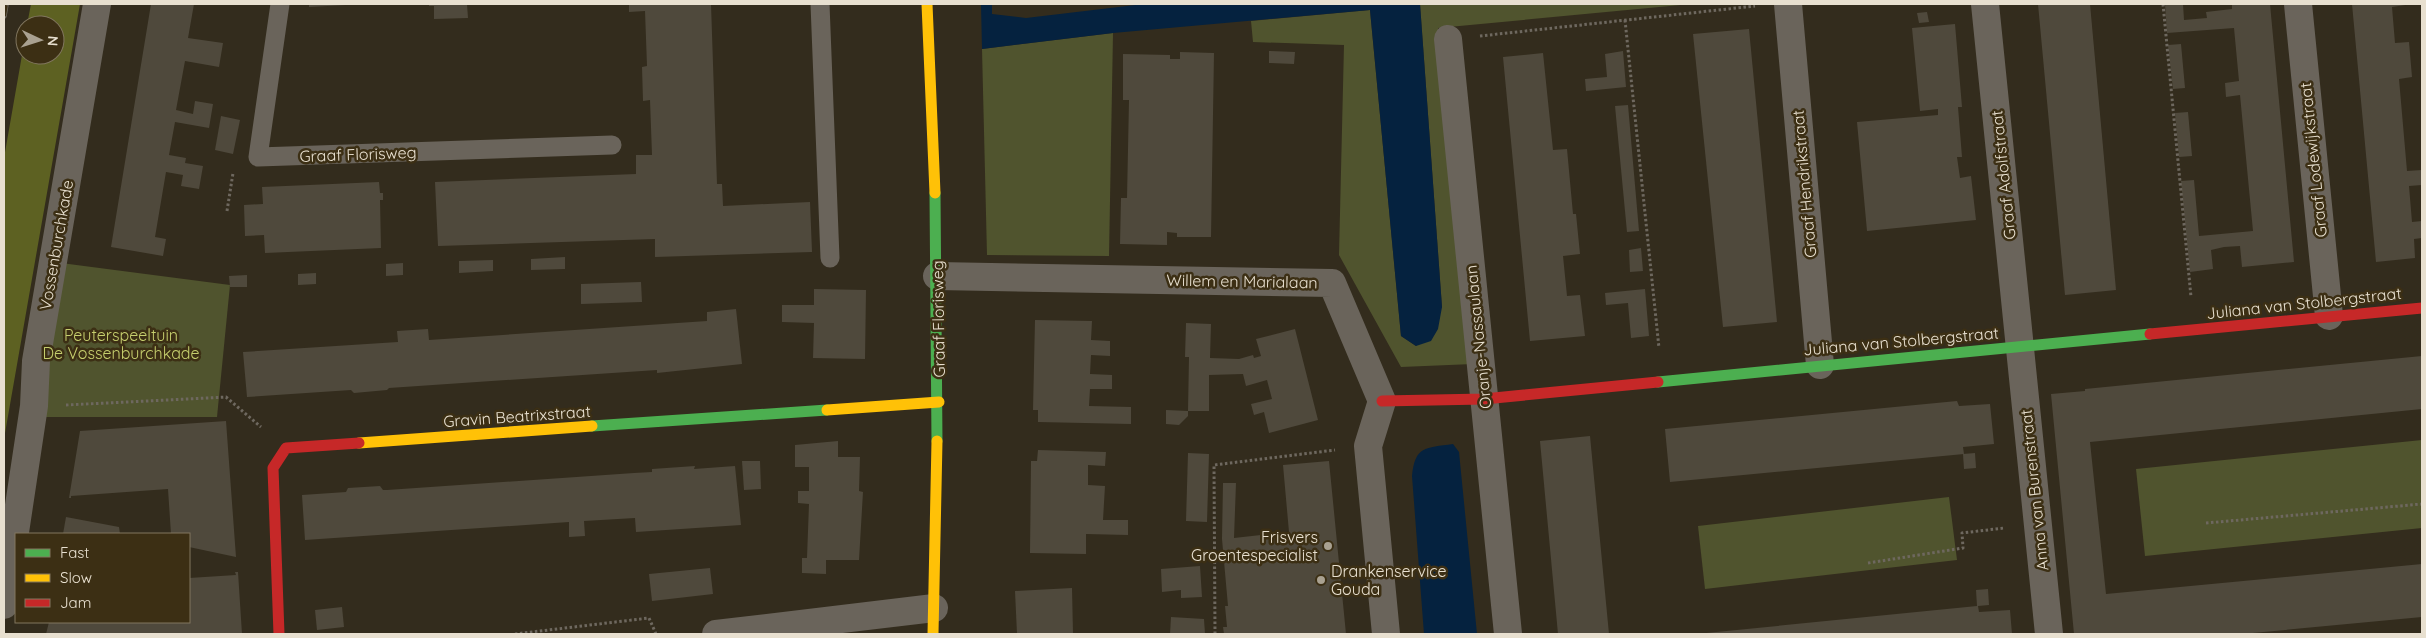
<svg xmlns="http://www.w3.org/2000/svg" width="2426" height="638" viewBox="0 0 2426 638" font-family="Quicksand,sans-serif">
  <rect width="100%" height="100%" fill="#332c1d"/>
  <g fill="#50542e">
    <path d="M 1420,4 L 1691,4 L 1438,28 L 1473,364 L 1401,367 L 1339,255 L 1344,45 L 1253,42 L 1251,21 L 1370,10 L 1401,336 L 1416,346 L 1442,307 Z"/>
    <path d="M 1113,33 L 1109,256 L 987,255 L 982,49 Z"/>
    <path d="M 61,263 L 230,285 L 217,417 L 32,417 Z"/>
    <path d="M 2422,440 L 2422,528 L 2145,556 L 2136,469 Z"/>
    <path d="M 1949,497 L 1957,560 L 1705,589 L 1698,526 Z"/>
  </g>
  <path fill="#5d6122" d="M 31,4 L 80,4 L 4,439 L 4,158 L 25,38 L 25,55 L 55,55 L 55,25 L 27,25 Z"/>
  <g fill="#05223f">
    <path d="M 981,4 L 992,4 L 992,14 L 1026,18 L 1144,4 L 1423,4 L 1420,4 L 1442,307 L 1438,329 L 1431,341 L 1416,346 L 1401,336 L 1370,10 L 1113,33 L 982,49 Z"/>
    <path d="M 1453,444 L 1459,452 L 1477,634 L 1424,634 L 1412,476 C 1415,446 1425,448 1453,444 Z"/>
  </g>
  <g fill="#4f493c">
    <path d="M 151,4 L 194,4 L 188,38 L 223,43 L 219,67 L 185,61 L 176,110 L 193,114 L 195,101 L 213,104 L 209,128 L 175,122 L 169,155 L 186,158 L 185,163 L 203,166 L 199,189 L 181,186 L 183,175 L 166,172 L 155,237 L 166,239 L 163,256 L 111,247 Z"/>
    <path d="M 309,4 L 346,4 L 346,5 L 309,7 Z"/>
    <path d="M 429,4 L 467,4 L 468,18 L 434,19 L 434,6 L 429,6 Z"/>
    <path d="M 629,4 L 711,4 L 717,184 L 722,184 L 723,206 L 810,202 L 812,252 L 655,257 L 655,239 L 438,246 L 435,182 L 636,174 L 636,155 L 652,155 L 650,100 L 643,101 L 642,67 L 647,66 L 645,11 L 629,12 Z"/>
    <path d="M 2038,4 L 2090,4 L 2116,290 L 2065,295 Z"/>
    <path d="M 2165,4 L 2183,4 L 2184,20 L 2207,18 L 2206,12 L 2232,9 L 2232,4 L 2270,4 L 2294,262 L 2242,267 L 2240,246 L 2224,247 L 2211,250 L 2213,269 L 2190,272 L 2181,181 L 2194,180 L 2199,236 L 2253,231 L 2240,95 L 2226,97 L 2225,83 L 2239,81 L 2234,28 L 2167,33 Z"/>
    <path d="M 2352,4 L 2412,4 L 2392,7 L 2395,43 L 2409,42 L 2412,77 L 2399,79 L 2407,171 L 2422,170 L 2422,185 L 2409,186 L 2412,222 L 2422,221 L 2422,238 L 2414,239 L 2415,258 L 2376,262 Z"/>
    <path d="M 1927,12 L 1929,22 L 1919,23 L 1917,13 Z"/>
    <path d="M 1955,24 L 1962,107 L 1958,107 L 1962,157 L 1957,157 L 1960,178 L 1971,176 L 1976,220 L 1867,231 L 1857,122 L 1938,115 L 1938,109 L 1920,111 L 1912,28 Z"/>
    <path d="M 1749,29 L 1777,322 L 1723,327 L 1693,34 Z"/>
    <path d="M 2181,44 L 2185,88 L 2173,89 L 2168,45 Z"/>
    <path d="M 1269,51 L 1295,52 L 1294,64 L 1269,63 Z"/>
    <path d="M 1623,51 L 1626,87 L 1586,91 L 1585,79 L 1607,77 L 1605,54 Z"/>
    <path d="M 1180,52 L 1214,53 L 1211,237 L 1177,237 L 1177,233 L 1167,232 L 1167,245 L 1120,244 L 1121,198 L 1127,198 L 1129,100 L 1123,100 L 1123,54 L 1170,55 L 1170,59 L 1180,59 Z"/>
    <path d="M 1543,53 L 1553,150 L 1567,149 L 1573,214 L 1576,214 L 1580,254 L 1563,256 L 1567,296 L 1580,295 L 1585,336 L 1530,341 L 1503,57 Z"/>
    <path d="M 1628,105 L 1639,231 L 1627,232 L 1615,106 Z"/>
    <path d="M 2188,112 L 2192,156 L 2179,157 L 2175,113 Z"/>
    <path d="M 221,116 L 240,120 L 233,154 L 215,150 Z"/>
    <path d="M 379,182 L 380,193 L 383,193 L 383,200 L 380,200 L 381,248 L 265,253 L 264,235 L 245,236 L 244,205 L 263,204 L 262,187 Z"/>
    <path d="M 1641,248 L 1643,271 L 1630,272 L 1629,250 Z"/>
    <path d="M 565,257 L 565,269 L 531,270 L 531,259 Z"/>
    <path d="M 493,260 L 493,271 L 459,273 L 459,261 Z"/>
    <path d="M 403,263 L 403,275 L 386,276 L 386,264 Z"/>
    <path d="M 316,273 L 316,284 L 298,285 L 298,274 Z"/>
    <path d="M 247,275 L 247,287 L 230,287 L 229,276 Z"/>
    <path d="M 641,282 L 642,302 L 581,304 L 581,284 Z"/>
    <path d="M 814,289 L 866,290 L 865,359 L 813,358 L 814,323 L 782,322 L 782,305 L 814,305 Z"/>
    <path d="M 1645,289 L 1649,336 L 1631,338 L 1628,303 L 1606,305 L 1605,293 Z"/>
    <path d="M 736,309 L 742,364 L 657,373 L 657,370 L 389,388 L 387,390 L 354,393 L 351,390 L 247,397 L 243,352 L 398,342 L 397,331 L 428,329 L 429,340 L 707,321 L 707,312 Z"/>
    <path d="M 1035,320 L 1092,321 L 1091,340 L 1110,341 L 1110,356 L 1091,355 L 1090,374 L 1112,375 L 1112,389 L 1090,389 L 1089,406 L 1131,407 L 1131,424 L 1038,422 L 1038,410 L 1033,410 Z"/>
    <path d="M 1186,323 L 1211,324 L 1210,358 L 1239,359 L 1253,355 L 1254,358 L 1261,356 L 1256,339 L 1295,329 L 1318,420 L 1269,433 L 1264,412 L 1254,415 L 1251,404 L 1272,399 L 1267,380 L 1246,386 L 1243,374 L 1209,375 L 1209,411 L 1188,411 L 1189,357 L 1185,357 Z"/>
    <path d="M 2422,356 L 2422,409 L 2090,442 L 2106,594 L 2422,564 L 2422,617 L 2242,634 L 2074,634 L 2051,394 L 2085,391 L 2085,389 Z"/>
    <path d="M 1957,401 L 1959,406 L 1990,404 L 1994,444 L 1963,447 L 1964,454 L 1670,482 L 1665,429 Z"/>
    <path d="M 1166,410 L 1188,411 L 1188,416 L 1179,425 L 1166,424 Z"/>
    <path d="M 226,421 L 236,557 L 189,547 L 189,534 L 171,534 L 168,489 L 71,496 L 71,498 L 69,498 L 80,431 Z"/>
    <path d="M 1590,436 L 1609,634 L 1558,634 L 1540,441 Z"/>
    <path d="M 838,441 L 838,457 L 860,457 L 859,491 L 863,492 L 859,560 L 826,560 L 826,574 L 802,573 L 802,558 L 807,558 L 809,504 L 798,503 L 798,491 L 809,491 L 809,467 L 795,467 L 795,445 Z"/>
    <path d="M 1038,450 L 1106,452 L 1105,466 L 1088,465 L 1088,485 L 1105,486 L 1103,520 L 1128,520 L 1128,535 L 1086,534 L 1086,554 L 1030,553 L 1031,461 L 1037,461 Z"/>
    <path d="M 1188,453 L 1209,454 L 1207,522 L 1186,521 Z"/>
    <path d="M 1975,453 L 1976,468 L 1964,469 L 1963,454 Z"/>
    <path d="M 742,461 L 760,461 L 761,489 L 744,490 Z"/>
    <path d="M 1329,461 L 1346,634 L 1224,634 L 1223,627 L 1227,627 L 1225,606 L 1228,606 L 1222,539 L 1223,483 L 1236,483 L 1234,538 L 1289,532 L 1283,465 Z"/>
    <path d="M 695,466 L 694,469 L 735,466 L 741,525 L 636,532 L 635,518 L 584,521 L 585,536 L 569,537 L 569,522 L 305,540 L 302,495 L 346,492 L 348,488 L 380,486 L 383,490 L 387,490 L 634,473 L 652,472 L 652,469 Z"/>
    <path d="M 66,517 L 119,527 L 120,534 L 63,534 Z"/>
    <path d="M 1200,566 L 1202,597 L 1181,598 L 1181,590 L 1162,592 L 1161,569 Z"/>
    <path d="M 710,568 L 713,594 L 652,601 L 649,574 Z"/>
    <path d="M 235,572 L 238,572 L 242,634 L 46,634 L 49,622 L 189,622 L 189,578 L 236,575 Z"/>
    <path d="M 1072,588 L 1073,634 L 1017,634 L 1015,591 Z"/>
    <path d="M 1988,589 L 1989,605 L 1978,606 L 1979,612 L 2010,610 L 2012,634 L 1696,634 L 1977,606 L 1976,590 Z"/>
    <path d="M 342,607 L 344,627 L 317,630 L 315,610 Z"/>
    <path d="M 1171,617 L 1204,619 L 1205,634 L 1170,634 Z"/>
  </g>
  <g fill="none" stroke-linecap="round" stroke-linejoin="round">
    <g stroke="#6e685f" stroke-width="3" stroke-dasharray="2.5 2.5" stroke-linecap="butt">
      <path d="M 2163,4 L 2191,297"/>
      <path d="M 1625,20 L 1659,348"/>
      <path d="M 1480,36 L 1755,6"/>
      <path d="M 227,211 L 233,173"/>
      <path d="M 66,405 L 226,397 L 261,427"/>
      <path d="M 2206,523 L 2422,504"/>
      <path d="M 1868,563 L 1963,548 L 1962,533 L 2004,528"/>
      <path d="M 515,634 L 649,618 L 656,634"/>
      <path d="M 1215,634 L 1214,465 L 1335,450"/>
    </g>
    <g stroke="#6a645b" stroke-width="19">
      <path d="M 280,4 L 258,157 L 612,145"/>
      <path d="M 820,4 L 830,258"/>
    </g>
    <g stroke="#6a645b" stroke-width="28">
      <path d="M 1788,4 L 1820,365"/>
      <path d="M 1985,4 L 2049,634"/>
      <path d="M 2298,4 L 2329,316"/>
      <path d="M 1448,39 L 1508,634"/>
      <path d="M 937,276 L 1332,283 L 1382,401 L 1368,446 L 1386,634"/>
      <path d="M 4,605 L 34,406 L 36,361 L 97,4"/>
      <path d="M 716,634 L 934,608"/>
    </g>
    <g stroke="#4caf50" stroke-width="11">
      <path d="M 935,193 L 937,441"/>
      <path d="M 1658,382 L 2150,334"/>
      <path d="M 592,426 L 827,410"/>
    </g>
    <g stroke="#ffc107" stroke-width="11">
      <path d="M 927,4 L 935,193"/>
      <path d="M 827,410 L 939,402"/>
      <path d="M 359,443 L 592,426"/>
      <path d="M 933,634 L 937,441"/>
    </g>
    <g stroke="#c62828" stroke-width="11">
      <path d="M 2150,334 L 2422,308"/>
      <path d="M 1382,401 L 1484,399 L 1658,382"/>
      <path d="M 279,634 L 273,468 L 286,448 L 359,443"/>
    </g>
    <g stroke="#706a60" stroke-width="5.5">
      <path id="rail" d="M 4,16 L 6,4"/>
    </g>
    <use href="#rail" stroke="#3c2f14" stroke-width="4" stroke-dasharray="11" stroke-linecap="butt"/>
  </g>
  <g fill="#a9a191" stroke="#3c2f14" stroke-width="2">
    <circle cx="1328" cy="546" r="5"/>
    <circle cx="1321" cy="580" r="5"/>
  </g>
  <g text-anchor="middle" stroke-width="5" stroke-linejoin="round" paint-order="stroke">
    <g font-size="16" fill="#e8e0d0" stroke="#3c2f14">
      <text transform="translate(358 154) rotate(-2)" y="6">Graaf Florisweg</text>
      <text transform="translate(2313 160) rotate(-96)" y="6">Graaf Lodewijkstraat</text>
      <text transform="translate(2003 175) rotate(-96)" y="6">Graaf Adolfstraat</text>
      <text transform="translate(1804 184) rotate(-95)" y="6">Graaf Hendrikstraat</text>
      <text transform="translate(56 245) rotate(-80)" y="6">Vossenburchkade</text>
      <text transform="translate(1242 281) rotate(1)" y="6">Willem en Marialaan</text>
      <text transform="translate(2304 303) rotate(-6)" y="6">Juliana van Stolbergstraat</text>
      <text transform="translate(938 319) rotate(-91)" y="6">Graaf Florisweg</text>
      <text transform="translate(1478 337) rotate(-96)" y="6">Oranje-Nassaulaan</text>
      <text transform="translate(1901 341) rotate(-5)" y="6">Juliana van Stolbergstraat</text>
      <text transform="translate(517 416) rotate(-4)" y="6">Gravin Beatrixstraat</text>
      <text transform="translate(2034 490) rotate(-96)" y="6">Anna van Burenstraat</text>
    </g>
    <g font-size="16" fill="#c6cf6e" stroke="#3c2f14">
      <text x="121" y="341">Peuterspeeltuin<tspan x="121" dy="18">De Vossenburchkade</tspan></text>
    </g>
    <g font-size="16" fill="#e8e0d0" stroke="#3c2f14" text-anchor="end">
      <text x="1318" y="543">Frisvers<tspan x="1318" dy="18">Groentespecialist</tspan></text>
      <text x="1331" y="577" text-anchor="start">Drankenservice<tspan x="1331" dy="18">Gouda</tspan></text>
    </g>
  </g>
  <rect width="2426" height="638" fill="none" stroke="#e8e0d0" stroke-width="10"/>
  <rect x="15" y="533" width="175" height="90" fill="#3c2f14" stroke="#81765f"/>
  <rect x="25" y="549" width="25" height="8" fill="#4caf50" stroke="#81765f"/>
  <text x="60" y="558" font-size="15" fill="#e8e0d0">Fast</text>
  <rect x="25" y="574" width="25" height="8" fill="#ffc107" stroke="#81765f"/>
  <text x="60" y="583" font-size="15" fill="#e8e0d0">Slow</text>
  <rect x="25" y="599" width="25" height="8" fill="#c62828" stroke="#81765f"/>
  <text x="60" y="608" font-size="15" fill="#e8e0d0">Jam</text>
  <g transform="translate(40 40) rotate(94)"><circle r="24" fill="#3c2f14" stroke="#81765f"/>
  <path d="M0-4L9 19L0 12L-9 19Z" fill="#a9a191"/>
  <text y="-8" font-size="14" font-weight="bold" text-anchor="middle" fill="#e8e0d0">N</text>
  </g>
</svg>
